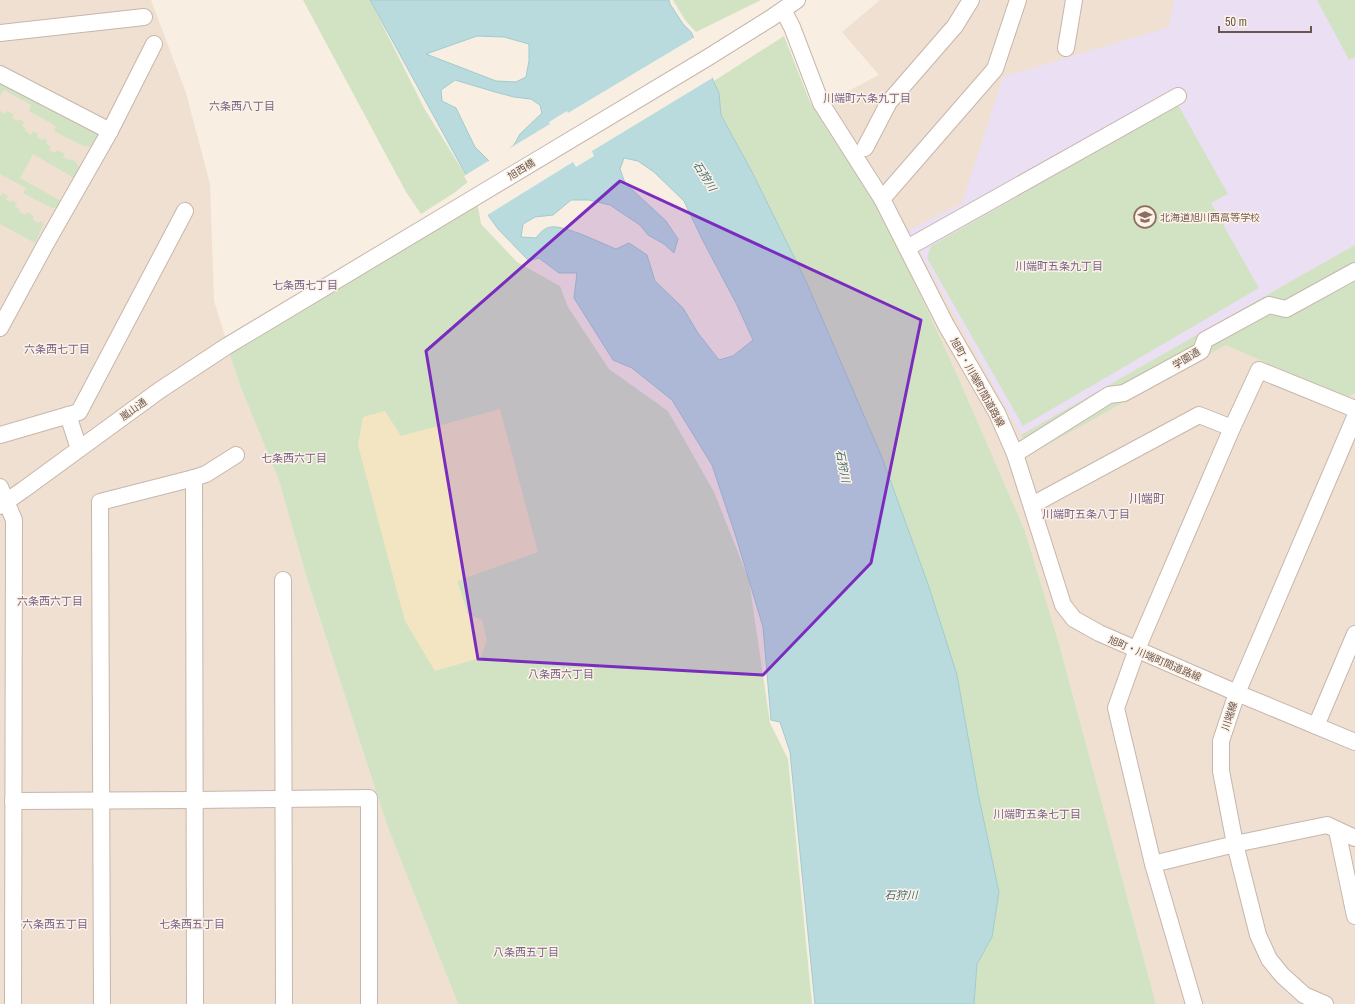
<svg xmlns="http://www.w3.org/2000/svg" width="1355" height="1004" viewBox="0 0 1355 1004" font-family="'Archivo Narrow','Noto Sans JP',sans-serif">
  <rect width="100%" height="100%" fill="#f8eee2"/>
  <g fill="#efe0d2">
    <path d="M 0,0 L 151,0 L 186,93 L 210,184 L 214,301 L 241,388 L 279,481 L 308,582 L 387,825 L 458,1004 L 0,1004 Z"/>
    <path d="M 880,0 L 1355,0 L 1355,1004 L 1156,1004 L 1060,647 L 1025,531 L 959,379 L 831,100 L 879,75 L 842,32 Z"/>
  </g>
  <path fill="#ebdff4" d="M 1174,0 L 1355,0 L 1355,245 L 1021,435 L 908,231 L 962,203 L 1003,77 L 1169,27 Z"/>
  <g fill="#d2e3c3">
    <path d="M 303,0 L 370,0 L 424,108 L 469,181 L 454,193 L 421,214 L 406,192 Z"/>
    <path d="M 673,0 L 761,0 L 696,32 L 685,20 Z"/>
    <path d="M 1317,0 L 1355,0 L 1355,57 L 1349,60 Z"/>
    <path d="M 784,36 L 810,102 L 836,143 L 876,198 L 959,379 L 1025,531 L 1060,647 L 1156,1004 L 974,1004 L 977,964 L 992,937 L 999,892 L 978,793 L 881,455 L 805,279 L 752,172 L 721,115 L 719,93 L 714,81 Z"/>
    <path d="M 0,74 L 104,127 L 93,147 L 83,146 L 54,131 L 56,126 L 29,111 L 31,105 L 4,90 L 0,96 Z"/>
    <path d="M 1178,105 L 1228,194 L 1211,203 L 1259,288 L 1023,426 L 927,258 L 931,246 Z"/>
    <path d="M 0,111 L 5,114 L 7,111 L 14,114 L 12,118 L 18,121 L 19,119 L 24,122 L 22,126 L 26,129 L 25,131 L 31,135 L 33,131 L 38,134 L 37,137 L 42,140 L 43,138 L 48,141 L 46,144 L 51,147 L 49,150 L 55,153 L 57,150 L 65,154 L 63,157 L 69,160 L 70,159 L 75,161 L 81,169 L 76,179 L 33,154 L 20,178 L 63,202 L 60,207 L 52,208 L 23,193 L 26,188 L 0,174 Z"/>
    <path d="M 2,193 L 8,196 L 6,200 L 11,202 L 12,200 L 17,203 L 15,207 L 20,209 L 19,212 L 25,215 L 26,212 L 34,216 L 33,220 L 39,223 L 40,221 L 44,223 L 35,243 L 0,224 L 0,197 Z"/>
    <path d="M 476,196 L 481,224 L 517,262 L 560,286 L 568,307 L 609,369 L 668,411 L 714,492 L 749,580 L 770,723 L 788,759 L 812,1004 L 458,1004 L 387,825 L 308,582 L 279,481 L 241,388 L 227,346 Z"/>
    <path d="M 1355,245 L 1355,393 L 1346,398 L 1226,345 L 1033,453 L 1021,435 Z"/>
  </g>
  <path fill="#f3e5c1" d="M 500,409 L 538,552 L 457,581 L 468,614 L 482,620 L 487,641 L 480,658 L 435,671 L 405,621 L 358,445 L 363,417 L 385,411 L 401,436 Z"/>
  <path fill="#badbde" stroke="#a1cbcf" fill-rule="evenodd" d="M 370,0 L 669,0 L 670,4 L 683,24 L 691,32 L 719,93 L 721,115 L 752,172 L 805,279 L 881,455 L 929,587 L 957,675 L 978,793 L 999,892 L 992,937 L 977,964 L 974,1004 L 815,1004 L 790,752 L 780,722 L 771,720 L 763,627 L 736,537 L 712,465 L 672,400 L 632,368 L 613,360 L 574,298 L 577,273 L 559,273 L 539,258 L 529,261 L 498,229 L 488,215 ZM 477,36 L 504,37 L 529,44 L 529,61 L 526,77 L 516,82 L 496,81 L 426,54 ZM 455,80 L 495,92 L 514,97 L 531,99 L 540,105 L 542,113 L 520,134 L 514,145 L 492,164 L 475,147 L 456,108 L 442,101 L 441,90 ZM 624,158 L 638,161 L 654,172 L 684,201 L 702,239 L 737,305 L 753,340 L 733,356 L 719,360 L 698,333 L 683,308 L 655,281 L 647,255 L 629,243 L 616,249 C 601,243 565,225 551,227 C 544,228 540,233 536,238 L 521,237 L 523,224 L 535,217 L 553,215 L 571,200 L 589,200 L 610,205 L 640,225 L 648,235 L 664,244 L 674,253 L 678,239 L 666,221 L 625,183 L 620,169 Z"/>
  <path fill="#f8eee2" d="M 695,37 L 714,77 L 592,151 L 594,156 L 576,167 L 573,162 L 486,216 L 464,176 L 490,160 L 492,162 L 500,154 L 550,124 L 549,122 L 567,111 L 568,113 Z"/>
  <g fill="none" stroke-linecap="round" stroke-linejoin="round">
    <g stroke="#c7b6ab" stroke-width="18">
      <g id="minor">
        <path d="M 783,10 L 792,27 L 821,103 L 882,199 L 946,325 L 997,413 L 1015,454 L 1063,605 L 1074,619 L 1099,633 L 1237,693 L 1355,742"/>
        <path d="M 0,33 L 144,17"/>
        <path d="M 1066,48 L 1074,0"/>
        <path d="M 0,74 L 110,131"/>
        <path d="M 865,148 L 889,102 L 955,26 L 971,0"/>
        <path d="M 882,199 L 995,69 L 1018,0"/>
        <path d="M 907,248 L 1178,96"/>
        <path d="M 0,328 L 44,247 L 110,131 L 154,44"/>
        <path d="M 68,415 L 79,449"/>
        <path d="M 0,435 L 79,412 L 185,211"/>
        <path d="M 1015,454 L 1109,395 L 1124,393 L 1201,351 L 1205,340 L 1269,305 L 1286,309 L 1355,271"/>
        <path d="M 194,478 L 195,1004"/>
        <path d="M 0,487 L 14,520 L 13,1004"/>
        <path d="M 1032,505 L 1199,415 L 1232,428"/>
        <path d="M 0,506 L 23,490 L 160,390 L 227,346 L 707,58 L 771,18 L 797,0"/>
        <path d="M 283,580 L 284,1004"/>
        <path d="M 1316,726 L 1355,634"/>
        <path d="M 13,801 L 194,800 L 369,798 L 369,1004"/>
        <path d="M 1337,830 L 1355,916"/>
        <path d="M 1153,864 L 1235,844 L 1327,825 L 1355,838"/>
        <path d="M 102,1004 L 100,502 L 194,478 L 206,474 L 236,455"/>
        <path d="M 1194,1004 L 1153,864 L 1116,708 L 1137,649 L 1232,428 L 1259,370 L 1355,409"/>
        <path d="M 1325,1004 L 1304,995 L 1282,975 L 1269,959 L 1258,935 L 1235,844 L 1221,771 L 1221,741 L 1237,693 L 1355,417"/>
      </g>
    </g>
    <use href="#minor" stroke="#fff" stroke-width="16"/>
  </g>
  <path fill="#7b2cbf" fill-opacity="0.2" stroke="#7b2cbf" stroke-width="3" stroke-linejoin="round" d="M 620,181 L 921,320 L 871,563 L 763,675 L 478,659 L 426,351 Z"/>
  <defs>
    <g id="school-ring" transform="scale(1.15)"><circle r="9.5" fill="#fcf2e7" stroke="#8d6e63" stroke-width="1.5"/><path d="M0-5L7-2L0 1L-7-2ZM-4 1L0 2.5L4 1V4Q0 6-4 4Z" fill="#8d6e63"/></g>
  </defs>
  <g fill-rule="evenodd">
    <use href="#school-ring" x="1145" y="217"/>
  </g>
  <g text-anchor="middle" stroke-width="3" stroke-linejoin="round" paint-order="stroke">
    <g font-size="10" fill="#6c554c" stroke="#fcf2e7">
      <text transform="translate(521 169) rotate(-31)" y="4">旭西橋</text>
      <text transform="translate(1186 358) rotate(-31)" y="4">学園通</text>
      <text transform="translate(978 382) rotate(61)" y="4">旭町・川端町間道路線</text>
      <text transform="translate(133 409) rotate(-36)" y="4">嵐山通</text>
      <text transform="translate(1155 658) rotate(23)" y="4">旭町・川端町間道路線</text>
      <text transform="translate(1229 716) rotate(-72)" y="4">川端線</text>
    </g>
    <g font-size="10" fill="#785e54" stroke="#fcf2e7" text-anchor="start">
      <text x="1160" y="221">北海道旭川西高等学校</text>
    </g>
    <g font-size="11" fill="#7a6589" stroke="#fcf2e7">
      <text x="867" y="102">川端町六条九丁目</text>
      <text x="242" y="110">六条西八丁目</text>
      <text x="1059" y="270">川端町五条九丁目</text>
      <text x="305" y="289">七条西七丁目</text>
      <text x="57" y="353">六条西七丁目</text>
      <text x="294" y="462">七条西六丁目</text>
      <text x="1086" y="518">川端町五条八丁目</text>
      <text x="50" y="605">六条西六丁目</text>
      <text x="561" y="678">八条西六丁目</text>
      <text x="1037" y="818">川端町五条七丁目</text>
      <text x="55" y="928">六条西五丁目</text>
      <text x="192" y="928">七条西五丁目</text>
      <text x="526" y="956">八条西五丁目</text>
    </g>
    <g font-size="11" font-style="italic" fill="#467277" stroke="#fcf2e7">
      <text transform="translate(705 176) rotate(58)" y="4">石狩川</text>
      <text transform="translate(843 466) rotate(79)" y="4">石狩川</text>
      <text x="901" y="899">石狩川</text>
    </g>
    <g font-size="12" fill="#7a6589" stroke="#fcf2e7">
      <text x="1147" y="503">川端町</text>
    </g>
  </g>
  <path d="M1219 26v6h92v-6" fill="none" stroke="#6c554c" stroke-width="2"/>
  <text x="1225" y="26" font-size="12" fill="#6c554c" stroke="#fcf2e7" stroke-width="3" paint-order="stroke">50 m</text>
</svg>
